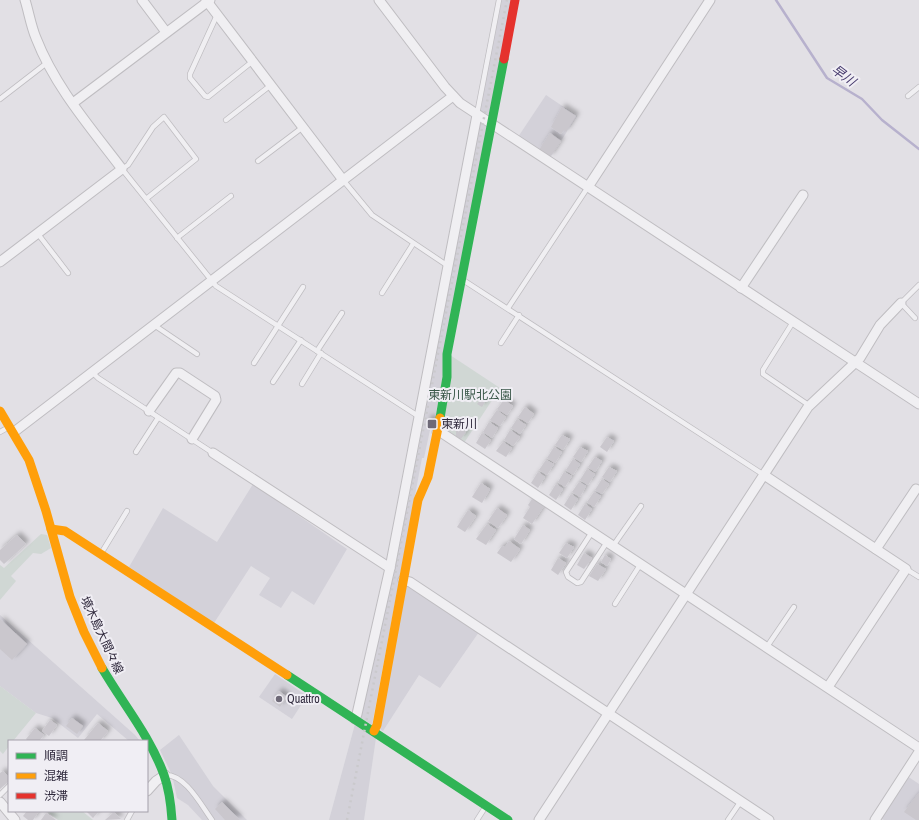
<svg xmlns="http://www.w3.org/2000/svg" width="919" height="820" viewBox="0 0 919 820" font-family="'Archivo Narrow','Noto Sans JP',sans-serif">
  <defs>
    <filter id="shadow"><feDropShadow dx="3.5" dy="-3.5" stdDeviation="2" flood-color="#0004"/></filter>
  </defs>
  <rect width="100%" height="100%" fill="#e2e0e5"/>
  <g fill="#d3d1d9">
    <path d="M 502,0 L 513,0 L 490,115 L 479,111 Z"/>
    <path d="M 546,95 L 577,116 L 550,158 L 518,137 Z"/>
    <path d="M 479,122 L 488,126 L 433,430 L 430,430 L 424,458 L 422,458 L 372,725 L 361,718 Z"/>
    <path d="M 253,484 L 347,549 L 314,605 L 292,591 L 281,608 L 259,595 L 270,578 L 251,566 L 214,623 L 129,567 L 163,508 L 217,542 Z"/>
    <path d="M 406,584 L 479,632 L 440,688 L 419,675 L 383,731 L 380,729 Z"/>
    <path d="M 0,615 L 135,735 L 140,741 L 129,741 L 97,714 L 78,738 L 52,718 L 36,713 L 0,686 Z"/>
    <path d="M 275,674 L 307,696 L 292,719 L 259,697 Z"/>
    <path d="M 355,724 L 376,738 L 364,820 L 329,820 Z"/>
    <path d="M 179,735 L 213,786 L 247,820 L 202,820 L 188,805 L 177,798 L 172,775 L 160,750 Z"/>
    <path d="M 907,776 L 919,784 L 919,820 L 884,820 L 880,818 Z"/>
  </g>
  <g fill="#d0d7d4">
    <path d="M 450,355 L 500,388 L 464,443 L 448,432 L 442,425 Z"/>
    <path d="M 41,534 L 47,535 L 51,548 L 41,554 L 33,553 L 11,576 L 16,581 L 0,600 L 0,565 L 4,568 Z"/>
    <path d="M 0,686 L 36,713 L 13,741 L 9,741 L 9,746 L 3,754 L 0,751 Z"/>
    <path d="M 46,811 L 82,811 L 93,820 L 58,820 Z"/>
  </g>
  <g fill="none" stroke-linecap="round" stroke-linejoin="round">
    <path stroke="#b7b1cd" stroke-width="2.5" d="M 776,0 L 827,78 L 862,99 L 882,120 L 919,149"/>
  </g>
  <g fill="#cac7cd" filter="url(#shadow)">
    <path d="M 562,107 L 576,116 L 566,132 L 564,130 L 561,134 L 551,127 Z"/>
    <path d="M 550,133 L 561,141 L 550,157 L 539,150 Z"/>
    <path d="M 481,399 L 485,402 L 482,407 L 477,404 Z"/>
    <path d="M 504,400 L 513,406 L 507,415 L 497,409 Z"/>
    <path d="M 525,407 L 534,414 L 528,423 L 518,417 Z"/>
    <path d="M 497,410 L 506,417 L 500,426 L 490,420 Z"/>
    <path d="M 428,418 L 435,420 L 433,430 L 426,429 Z"/>
    <path d="M 517,419 L 526,425 L 520,434 L 511,428 Z"/>
    <path d="M 489,422 L 498,428 L 492,438 L 483,432 Z"/>
    <path d="M 461,429 L 466,432 L 461,439 L 456,436 L 456,430 Z"/>
    <path d="M 510,430 L 520,437 L 513,446 L 504,440 Z"/>
    <path d="M 482,433 L 491,440 L 485,449 L 476,443 Z"/>
    <path d="M 562,435 L 570,439 L 563,450 L 555,445 Z"/>
    <path d="M 607,437 L 614,441 L 607,452 L 600,447 Z"/>
    <path d="M 503,442 L 512,448 L 506,457 L 496,451 Z"/>
    <path d="M 554,447 L 562,452 L 555,463 L 547,458 Z"/>
    <path d="M 580,447 L 588,451 L 581,462 L 573,457 Z"/>
    <path d="M 595,457 L 602,461 L 595,472 L 588,467 Z"/>
    <path d="M 573,459 L 580,464 L 573,475 L 566,470 Z"/>
    <path d="M 546,460 L 554,464 L 547,475 L 539,470 Z"/>
    <path d="M 609,467 L 617,471 L 610,482 L 602,477 Z"/>
    <path d="M 587,469 L 595,474 L 588,485 L 580,480 Z"/>
    <path d="M 538,472 L 545,477 L 538,488 L 531,483 Z"/>
    <path d="M 564,472 L 572,476 L 565,487 L 558,482 Z"/>
    <path d="M 602,479 L 609,484 L 602,494 L 595,490 Z"/>
    <path d="M 579,482 L 586,486 L 580,497 L 572,492 Z"/>
    <path d="M 481,483 L 490,489 L 482,503 L 472,497 Z"/>
    <path d="M 556,484 L 563,489 L 556,500 L 549,495 Z"/>
    <path d="M 594,492 L 601,496 L 594,507 L 587,502 Z"/>
    <path d="M 571,494 L 578,499 L 571,510 L 564,505 Z"/>
    <path d="M 532,499 L 544,506 L 532,524 L 523,518 L 530,507 L 528,505 Z"/>
    <path d="M 585,504 L 592,509 L 585,520 L 578,515 Z"/>
    <path d="M 497,508 L 507,515 L 498,528 L 488,521 Z"/>
    <path d="M 468,510 L 476,516 L 465,532 L 457,527 Z"/>
    <path d="M 487,524 L 496,530 L 486,545 L 476,539 Z"/>
    <path d="M 523,525 L 530,530 L 521,544 L 514,539 Z"/>
    <path d="M 17,535 L 26,544 L 4,564 L 0,560 L 0,550 Z"/>
    <path d="M 509,541 L 520,549 L 511,562 L 497,553 L 502,546 L 505,547 Z"/>
    <path d="M 566,543 L 574,547 L 567,558 L 559,553 Z"/>
    <path d="M 584,553 L 592,558 L 584,569 L 577,565 Z"/>
    <path d="M 605,555 L 611,559 L 607,566 L 601,562 Z"/>
    <path d="M 558,558 L 566,563 L 558,575 L 551,570 Z"/>
    <path d="M 597,564 L 606,569 L 598,581 L 589,576 Z"/>
    <path d="M 0,619 L 27,644 L 12,660 L 0,649 Z"/>
    <path d="M 279,691 L 287,697 L 280,707 L 272,701 Z"/>
    <path d="M 72,718 L 83,726 L 77,734 L 66,726 Z"/>
    <path d="M 50,720 L 57,725 L 49,736 L 42,731 Z"/>
    <path d="M 98,723 L 108,731 L 100,741 L 86,741 L 84,740 Z"/>
    <path d="M 35,728 L 44,735 L 39,741 L 28,741 L 26,739 Z"/>
    <path d="M 3,771 L 9,777 L 9,781 L 0,789 L 0,773 Z"/>
    <path d="M 919,793 L 919,820 L 916,820 L 904,812 Z"/>
    <path d="M 222,802 L 240,820 L 225,820 L 215,809 Z"/>
    <path d="M 27,811 L 39,811 L 33,820 L 28,820 L 23,816 Z"/>
    <path d="M 86,811 L 99,811 L 93,818 Z"/>
    <path d="M 114,812 L 121,819 L 105,820 Z"/>
    <path d="M 46,813 L 56,820 L 41,820 Z"/>
  </g>
  <g fill="none" stroke-linecap="round" stroke-linejoin="round">
    <g stroke="#bfbdc1" stroke-width="6">
      <g id="lane">
        <path d="M 217,15 L 190,74 L 190,78 L 205,96 L 208,97 L 253,61"/>
        <path d="M 908,96 L 919,87"/>
        <path d="M 0,99 L 48,62"/>
        <path d="M 477,114 L 499,0"/>
        <path d="M 226,120 L 271,85"/>
        <path d="M 258,161 L 303,127"/>
        <path d="M 343,180 L 372,215 L 448,266"/>
        <path d="M 146,199 L 196,159 L 164,117 L 153,127 L 128,165 L 122,169 L 212,281 L 216,286 L 418,416"/>
        <path d="M 38,234 L 68,273"/>
        <path d="M 177,238 L 231,196"/>
        <path d="M 463,280 L 764,475"/>
        <path d="M 382,293 L 413,244"/>
        <path d="M 508,308 L 588,187"/>
        <path d="M 915,318 L 901,303 L 919,285"/>
        <path d="M 793,322 L 763,370 L 763,374 L 810,406"/>
        <path d="M 154,325 L 197,354"/>
        <path d="M 501,343 L 519,315"/>
        <path d="M 317,351 L 342,313"/>
        <path d="M 254,363 L 303,287"/>
        <path d="M 92,372 L 98,378 L 213,453"/>
        <path d="M 273,382 L 301,340"/>
        <path d="M 302,384 L 321,353"/>
        <path d="M 0,432 L 9,427"/>
        <path d="M 136,452 L 158,418"/>
        <path d="M 592,532 L 566,572 L 568,577 L 577,583 L 581,582 L 607,542"/>
        <path d="M 613,546 L 641,506"/>
        <path d="M 102,552 L 127,511"/>
        <path d="M 906,569 L 919,577"/>
        <path d="M 615,604 L 640,565"/>
        <path d="M 766,648 L 794,607"/>
        <path d="M 165,775 C 185,774 201,805 212,820"/>
        <path d="M 0,795 L 9,786"/>
        <path d="M 127,820 L 132,811"/>
        <path d="M 477,820 L 486,806"/>
        <path d="M 728,820 L 741,801"/>
      </g>
    </g>
    <g stroke="#bfbdc1" stroke-width="11">
      <g id="street">
        <path d="M 142,0 L 166,32"/>
        <path d="M 206,0 L 343,180"/>
        <path d="M 379,0 L 445,87 L 460,103 L 919,404"/>
        <path d="M 73,103 L 210,0"/>
        <path d="M 588,187 L 710,0"/>
        <path d="M 0,262 L 122,169 C 91,128 55,87 36,38 C 31,26 29,13 25,0"/>
        <path d="M 741,288 L 803,195"/>
        <path d="M 149,411 L 176,373 L 180,373 L 215,396 L 216,400 L 192,439"/>
        <path d="M 14,432 L 453,96"/>
        <path d="M 437,432 L 442,433 L 919,748"/>
        <path d="M 213,453 L 390,568"/>
        <path d="M 764,475 L 906,569 L 828,687"/>
        <path d="M 876,549 L 916,489"/>
        <path d="M 403,580 L 410,582 L 769,820"/>
        <path d="M 355,719 L 357,714 L 390,568 L 477,115"/>
        <path d="M 147,791 L 156,781 L 165,775"/>
        <path d="M 0,802 L 15,820"/>
        <path d="M 539,820 L 808,407 L 860,358 L 880,325 L 901,303"/>
        <path d="M 875,820 L 919,752"/>
      </g>
    </g>
    <use href="#lane" stroke="#f0eff2" stroke-width="4.5"/>
    <use href="#street" stroke="#f0eff2" stroke-width="9"/>
    <g stroke="#30b455" stroke-width="9">
      <path d="M 440,418 L 447,377 L 447,354 L 504,59"/>
      <path d="M 102,668 C 123,704 150,736 164,775 C 169,789 171,805 172,820"/>
      <path d="M 287,675 L 508,820"/>
    </g>
    <g stroke="#ff9f0a" stroke-width="9">
      <path d="M 0,411 L 29,460 L 46,511 L 70,597 L 84,632 L 102,668"/>
      <path d="M 51,529 L 65,531 L 287,675"/>
      <path d="M 374,731 L 377,725 L 418,500 L 428,477 L 440,418"/>
    </g>
    <path stroke="#e5322d" stroke-width="9" d="M 504,59 L 515,0"/>
    <path stroke="#cac9cc" stroke-width="2.5" stroke-dasharray="2 4" stroke-linecap="butt" d="M 347,820 L 507,0"/>
  </g>
  <g fill="#6e6977" stroke="#f0eef4" stroke-width="1.5">
    <rect x="427" y="419" width="10" height="10" rx="2"/>
    <circle cx="279" cy="699" r="4"/>
  </g>
  <g text-anchor="middle" stroke-width="4" stroke-linejoin="round" paint-order="stroke">
    <g font-size="12" fill="#385647" stroke="#f0eef4">
      <text x="470" y="399">東新川駅北公園</text>
    </g>
    <g font-size="12" fill="#2f293c" stroke="#f0eef4" text-anchor="start">
      <text x="441" y="428">東新川</text>
      <text x="287" y="703">Quattro</text>
    </g>
    <g font-size="12" fill="#2f293c" stroke="#f0eef4">
      <text transform="translate(102 635) rotate(65)" y="4">境木島大間々線</text>
    </g>
    <g font-size="13" font-style="italic" fill="#44386b" stroke="#f0eef4">
      <text transform="translate(844 75) rotate(36)" y="5">早川</text>
    </g>
  </g>
  <rect x="8" y="740" width="140" height="72" fill="#f0eef4" stroke="#a39faa"/>
  <rect x="16" y="753" width="20" height="6" fill="#30b455" stroke="#a39faa"/>
  <text x="44" y="760" font-size="12" fill="#2f293c">順調</text>
  <rect x="16" y="773" width="20" height="6" fill="#ff9f0a" stroke="#a39faa"/>
  <text x="44" y="780" font-size="12" fill="#2f293c">混雑</text>
  <rect x="16" y="793" width="20" height="6" fill="#e5322d" stroke="#a39faa"/>
  <text x="44" y="800" font-size="12" fill="#2f293c">渋滞</text>
</svg>
